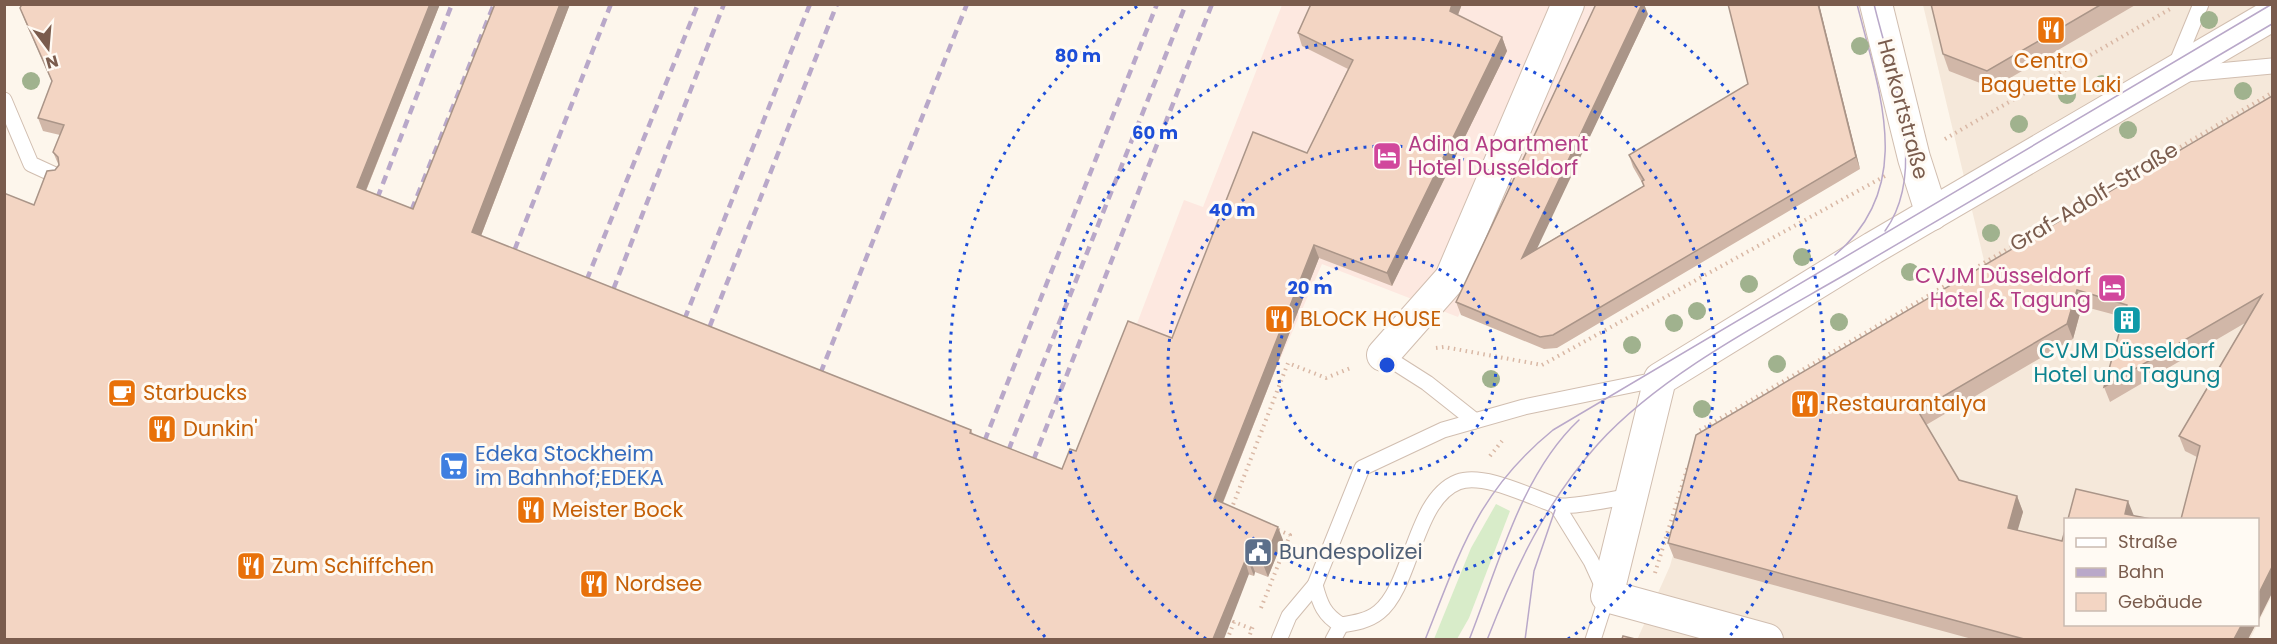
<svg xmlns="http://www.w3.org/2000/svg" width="2277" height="644" viewBox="0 0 2277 644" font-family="Poppins,sans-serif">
  <rect width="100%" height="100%" fill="#fdf6ec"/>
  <path fill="#f5e8da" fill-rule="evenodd" d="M 1923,5 L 2272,5 L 2272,596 L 2250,639 L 1637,640 L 1670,566 L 1705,439 L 1987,273 ZM 2066,520 L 2258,520 L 2258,624 L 2066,624 Z"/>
  <path fill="#fde8e0" d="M 1282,5 L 1605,5 L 1458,317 L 1322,264 L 1268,387 L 1133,334 L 1184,200 L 1203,207 Z"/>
  <path fill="#d8ecc9" d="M 1496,504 L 1510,511 L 1469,618 L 1457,639 L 1434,639 L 1471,548 Z"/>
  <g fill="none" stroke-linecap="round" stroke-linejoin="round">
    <g stroke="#d1beb0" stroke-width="17">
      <g id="lane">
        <path d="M 2175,67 L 2201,4"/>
        <path d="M 2186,74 L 2272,66"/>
        <path d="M 4,100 L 31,164 L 55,175"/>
        <path d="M 1383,355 L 1427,383 L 1475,421"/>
        <path d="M 1557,506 L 1591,561 L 1607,596 L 1593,640"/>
        <path d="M 1315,585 C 1320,604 1324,615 1341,625 C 1354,623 1368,621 1379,612 C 1412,586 1414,499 1458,482 C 1483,472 1531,497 1555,505 C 1566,509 1617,498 1632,496"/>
        <path d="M 1279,640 L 1289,616 L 1315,585 L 1362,468 L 1443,430 L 1524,407 L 1660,379"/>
        <path d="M 1333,640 L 1341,625"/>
      </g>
    </g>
    <g stroke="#d1beb0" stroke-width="34">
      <g id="street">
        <path d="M 1876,4 L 1914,158 L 1932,214"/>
        <path d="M 1383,355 L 1451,278 L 1568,4"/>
        <path d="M 1767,640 L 1607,596 L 1660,379 L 1873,248 L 2272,15"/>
      </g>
    </g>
    <g stroke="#d9b8a5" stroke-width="4" stroke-dasharray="1.5 4.5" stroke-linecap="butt">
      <path d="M 1945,139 L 2170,9"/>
      <path d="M 1436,348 L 1444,347 L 1542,365"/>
      <path d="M 1542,365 L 1885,176"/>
      <path d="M 1698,436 L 1699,431 L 2270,94"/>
      <path d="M 1490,456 L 1502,441"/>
      <path d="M 1231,510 L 1288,363 L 1326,378 L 1353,367"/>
      <path d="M 1655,573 L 1688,466"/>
      <path d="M 1261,608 L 1290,535 L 1276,529"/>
      <path d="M 1227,640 L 1234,622 L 1252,629"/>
      <path d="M 1248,640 L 1253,626"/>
    </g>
    <use href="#lane" stroke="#fff" stroke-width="15"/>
    <use href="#street" stroke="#fff" stroke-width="32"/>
    <g stroke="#b9a8c9" stroke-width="1.5">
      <path d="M 1874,4 C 1890,72 1930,169 1885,231"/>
      <path d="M 1835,255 C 1917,186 1879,92 1857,4"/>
      <path d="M 1425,640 C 1460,552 1477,492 1553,430 L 2272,4"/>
      <path d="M 1469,640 C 1498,567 1521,474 1579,420"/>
      <path d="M 1487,640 C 1515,568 1546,502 1598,444 C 1664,371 1775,316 1860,266 C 1998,185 2135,105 2272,24"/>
      <path d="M 1525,640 L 1534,571 L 1555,510"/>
    </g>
    <g stroke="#b9a8c9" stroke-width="4.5" stroke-dasharray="9 6" stroke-linecap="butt">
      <path d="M 372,212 L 452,4"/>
      <path d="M 406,224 L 494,4"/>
      <path d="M 509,264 L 611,4"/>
      <path d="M 581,294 L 698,4"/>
      <path d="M 608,303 L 724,4"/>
      <path d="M 679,333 L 810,4"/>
      <path d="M 704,341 L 837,4"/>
      <path d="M 815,387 L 967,4"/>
      <path d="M 979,455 L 1157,4"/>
      <path d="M 1003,464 L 1186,4"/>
      <path d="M 1028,474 L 1212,4"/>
    </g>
  </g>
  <g fill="#a0b28e">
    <circle cx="2209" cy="20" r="9"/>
    <circle cx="1860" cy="46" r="9"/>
    <circle cx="31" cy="81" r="9"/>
    <circle cx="2102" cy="84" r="9"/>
    <circle cx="2243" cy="91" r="9"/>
    <circle cx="2067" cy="95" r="9"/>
    <circle cx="2019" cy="124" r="9"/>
    <circle cx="2128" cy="130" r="9"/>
    <circle cx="1991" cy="233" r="9"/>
    <circle cx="1802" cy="257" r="9"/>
    <circle cx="1910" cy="272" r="9"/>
    <circle cx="1749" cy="284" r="9"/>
    <circle cx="1697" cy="311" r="9"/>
    <circle cx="1839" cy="322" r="9"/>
    <circle cx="1674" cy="323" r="9"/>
    <circle cx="1632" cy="345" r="9"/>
    <circle cx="1777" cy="364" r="9"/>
    <circle cx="1491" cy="379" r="9"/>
    <circle cx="1702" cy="409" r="9"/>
  </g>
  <g fill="#d1b7a8">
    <path d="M 22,4 L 440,4 L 366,191 L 413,209 L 495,4 L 570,4 L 481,236 L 971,430 L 973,434 L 1062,469 L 1172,338 L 1307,153 L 1348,69 L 1302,46 L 1298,33 L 1311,4 L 1462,4 L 1458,15 L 1502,37 L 1507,51 L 1392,286 L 1319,258 L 1223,503 L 1283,540 L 1268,577 L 1255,572 L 1254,576 L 34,205 L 59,166 L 53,152 L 60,135 L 43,131 L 38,118 L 52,82 L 25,21 L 20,8 Z"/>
    <path d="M 1728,4 L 1819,4 L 1860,169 L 1557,348 L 1544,349 L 1461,315 L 1456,302 L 1648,14 L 1536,249 L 1644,186 L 1633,167 L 1629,155 L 1748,84 Z"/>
    <path d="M 1931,4 L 2137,4 L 1993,88 L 1949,71 L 1943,54 Z"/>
    <path d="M 2272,96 L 2272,593 L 2258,621 L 2258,519 L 2197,457 L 2185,451 L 2179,436 L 2245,323 L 2110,402 L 2104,387 L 2123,317 L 2082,306 L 2073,339 L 1926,425 L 1959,480 L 2017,496 L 2023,512 L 2017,530 L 2066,624 L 2256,624 L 2248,639 L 1972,639 L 1674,558 L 1668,543 Z"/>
  </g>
  <g fill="#aa9588">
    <path d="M 430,4 L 440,4 L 362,200 L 357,187 Z"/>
    <path d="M 560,4 L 570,4 L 477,246 L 472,232 Z"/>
    <path d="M 1452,4 L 1462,4 L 1454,25 L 1450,11 Z"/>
    <path d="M 1642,4 L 1644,4 L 1648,14 L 1527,270 L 1522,258 Z"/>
    <path d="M 1818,4 L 1819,4 L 1860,169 L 1856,157 Z"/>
    <path d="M 1502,37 L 1507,51 L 1392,286 L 1387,273 Z"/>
    <path d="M 1314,245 L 1319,258 L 1219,512 L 1214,499 Z"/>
    <path d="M 2077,290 L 2082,306 L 2073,339 L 2067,324 Z"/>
    <path d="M 2017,496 L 2023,512 L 2014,543 L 2008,528 Z"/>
    <path d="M 2128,501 L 2134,516 L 2125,514 Z"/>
    <path d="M 1278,527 L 1283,540 L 1268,577 L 1263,564 Z"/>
    <path d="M 1250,559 L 1255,572 L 1254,576 L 1249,563 Z"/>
    <path d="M 1245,561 L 1249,574 L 1224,639 L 1213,639 Z"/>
    <path d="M 2272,567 L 2272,593 L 2258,621 L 2258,595 Z"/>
    <path d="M 2242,624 L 2256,624 L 2248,639 L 2234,639 Z"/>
  </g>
  <g fill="#f3d5c3" stroke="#aa9588" stroke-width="1.5">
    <path d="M 22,4 L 430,4 L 357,187 L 413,209 L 495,4 L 560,4 L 472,232 L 971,430 L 970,433 L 1062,469 L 1070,449 L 1076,451 L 1128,321 L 1172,338 L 1253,132 L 1307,153 L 1353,60 L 1298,33 L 1311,4 L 1452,4 L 1450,11 L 1502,37 L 1387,273 L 1314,245 L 1214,499 L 1278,527 L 1263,564 L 1250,559 L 1249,563 L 1245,561 L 1213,639 L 4,639 L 4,193 L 34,205 L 47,171 L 55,170 L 59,165 L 58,157 L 53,152 L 64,125 L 38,118 L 52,81 L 20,8 Z"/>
    <path d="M 1596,4 L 1642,4 L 1522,258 L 1644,186 L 1642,181 L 1644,180 L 1629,155 L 1748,84 L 1728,4 L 1818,4 L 1856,157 L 1553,335 L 1540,337 L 1456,302 Z"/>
    <path d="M 1931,4 L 2102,4 L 1987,71 L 1943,54 Z"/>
    <path d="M 2272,96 L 2272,567 L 2258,595 L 2258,519 L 2181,519 L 2200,446 L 2179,436 L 2262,295 L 2104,387 L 2127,305 L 2077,290 L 2067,324 L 1918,411 L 1959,480 L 2017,496 L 2008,528 L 2062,541 L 2066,527 L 2066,624 L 2242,624 L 2234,639 L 2024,639 L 1668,543 L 1696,435 Z"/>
    <path d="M 2076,489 L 2128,501 L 2125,514 L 2151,519 L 2068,519 Z"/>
    <path d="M 1623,636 L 1635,639 L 1622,639 Z"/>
  </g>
  <g fill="none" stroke="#1d4ed8" stroke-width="3" stroke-dasharray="3 6">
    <circle cx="1387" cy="365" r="109"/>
    <circle cx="1387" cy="365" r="219"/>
    <path d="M1206 639A328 328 0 1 1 1568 639"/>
    <path d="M1045 637A437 437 0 0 1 1139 5M1635 5A437 437 0 0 1 1729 637"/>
  </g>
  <defs>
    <g id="restaurant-square" transform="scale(1.5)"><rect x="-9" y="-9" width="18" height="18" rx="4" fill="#e8710a" stroke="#fffaf3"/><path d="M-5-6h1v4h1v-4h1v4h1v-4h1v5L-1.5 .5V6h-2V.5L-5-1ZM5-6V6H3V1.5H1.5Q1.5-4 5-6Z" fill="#fff"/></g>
    <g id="hotel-square" transform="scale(1.5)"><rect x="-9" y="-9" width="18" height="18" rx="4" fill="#d1479c" stroke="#fffaf3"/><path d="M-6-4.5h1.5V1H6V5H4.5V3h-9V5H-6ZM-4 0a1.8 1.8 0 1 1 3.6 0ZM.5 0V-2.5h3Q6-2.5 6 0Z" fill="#fff"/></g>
    <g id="building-square" transform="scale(1.5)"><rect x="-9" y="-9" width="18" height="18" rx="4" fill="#0f9aa8" stroke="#fffaf3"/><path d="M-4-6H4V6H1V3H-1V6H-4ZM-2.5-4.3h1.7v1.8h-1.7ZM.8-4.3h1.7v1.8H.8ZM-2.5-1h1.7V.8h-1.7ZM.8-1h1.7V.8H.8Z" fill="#fff"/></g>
    <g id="cafe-square" transform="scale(1.5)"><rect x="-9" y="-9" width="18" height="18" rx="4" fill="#e8710a" stroke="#fffaf3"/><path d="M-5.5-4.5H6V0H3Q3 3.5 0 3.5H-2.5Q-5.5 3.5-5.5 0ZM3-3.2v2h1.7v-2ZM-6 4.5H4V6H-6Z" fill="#fff"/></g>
    <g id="supermarket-square" transform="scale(1.5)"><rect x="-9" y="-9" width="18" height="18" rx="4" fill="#3f7fe0" stroke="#fffaf3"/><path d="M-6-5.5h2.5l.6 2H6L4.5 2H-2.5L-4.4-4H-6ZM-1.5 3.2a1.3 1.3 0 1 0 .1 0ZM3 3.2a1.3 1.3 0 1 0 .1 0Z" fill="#fff"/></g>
    <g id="civic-square" transform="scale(1.5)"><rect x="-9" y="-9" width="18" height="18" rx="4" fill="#5c6f8a" stroke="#fffaf3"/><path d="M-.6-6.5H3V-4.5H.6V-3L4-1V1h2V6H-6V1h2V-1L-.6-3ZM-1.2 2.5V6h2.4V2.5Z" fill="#fff"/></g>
  </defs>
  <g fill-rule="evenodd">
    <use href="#restaurant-square" x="2051" y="30"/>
    <use href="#hotel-square" x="1387" y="156"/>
    <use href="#hotel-square" x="2112" y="288"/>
    <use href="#restaurant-square" x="1279" y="319"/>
    <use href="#building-square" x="2127" y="320"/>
    <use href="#cafe-square" x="122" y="393"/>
    <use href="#restaurant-square" x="1805" y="404"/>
    <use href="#restaurant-square" x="162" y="429"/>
    <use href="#supermarket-square" x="454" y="466"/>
    <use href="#restaurant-square" x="531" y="510"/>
    <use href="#civic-square" x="1258" y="552"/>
    <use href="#restaurant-square" x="251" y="566"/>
    <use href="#restaurant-square" x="594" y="584"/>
  </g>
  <g text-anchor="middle" stroke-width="6" stroke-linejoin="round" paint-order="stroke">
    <g font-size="21" fill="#c56008" stroke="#fffaf3" text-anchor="start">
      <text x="2051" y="68" text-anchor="middle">CentrO<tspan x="2051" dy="24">Baguette Laki</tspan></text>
      <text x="1300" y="326">BLOCK HOUSE</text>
      <text x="143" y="400">Starbucks</text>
      <text x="1826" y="411">Restaurantalya</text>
      <text x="183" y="436">Dunkin'</text>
      <text x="552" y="517">Meister Bock</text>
      <text x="272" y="573">Zum Schiffchen</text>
      <text x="615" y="591">Nordsee</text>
    </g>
    <g font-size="21" fill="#7a5c4d" stroke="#fffaf3">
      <text transform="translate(1903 109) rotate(75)" y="7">Harkortstraße</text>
      <text transform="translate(2094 197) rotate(-31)" y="7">Graf-Adolf-Straße</text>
    </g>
    <g font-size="21" fill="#b23c85" stroke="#fffaf3" text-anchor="start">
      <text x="1408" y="151">Adina Apartment<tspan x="1408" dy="24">Hotel Dusseldorf</tspan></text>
      <text x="2091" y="283" text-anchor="end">CVJM Düsseldorf<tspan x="2091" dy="24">Hotel &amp; Tagung</tspan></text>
    </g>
    <g font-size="21" fill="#0d838f" stroke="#fffaf3">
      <text x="2127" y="358">CVJM Düsseldorf<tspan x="2127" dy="24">Hotel und Tagung</tspan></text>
    </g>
    <g font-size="21" fill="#366cbe" stroke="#fffaf3" text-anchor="start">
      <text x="475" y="461">Edeka Stockheim<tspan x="475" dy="24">im Bahnhof;EDEKA</tspan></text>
    </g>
    <g font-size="21" fill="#4e5e75" stroke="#fffaf3" text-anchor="start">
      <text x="1279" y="559">Bundespolizei</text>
    </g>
  </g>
  <circle cx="1387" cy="365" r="9" fill="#1d4ed8" stroke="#fffaf3" stroke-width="3"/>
  <g font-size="18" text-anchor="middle" font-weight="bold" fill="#1d4ed8" stroke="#fffaf3" stroke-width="6" stroke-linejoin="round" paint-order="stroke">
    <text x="1078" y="62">80 m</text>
    <text x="1155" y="139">60 m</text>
    <text x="1232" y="216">40 m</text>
    <text x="1310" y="294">20 m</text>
  </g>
  <rect width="2277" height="644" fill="none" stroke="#7a5c4d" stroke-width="12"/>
  <rect x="2064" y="518" width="195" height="108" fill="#fffaf3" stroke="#cabbb1" stroke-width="1.5"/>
  <rect x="2076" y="538" width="30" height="9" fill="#ffffff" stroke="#cabbb1" stroke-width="1.5"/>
  <text x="2118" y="548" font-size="18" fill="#7a5c4d">Straße</text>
  <rect x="2076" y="568" width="30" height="9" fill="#b9a8c9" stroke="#cabbb1" stroke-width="1.5"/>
  <text x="2118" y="578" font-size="18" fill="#7a5c4d">Bahn</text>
  <rect x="2076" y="593" width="30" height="18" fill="#f3d5c3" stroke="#cabbb1" stroke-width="1.5"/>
  <text x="2118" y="608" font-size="18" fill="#7a5c4d">Gebäude</text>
  <g transform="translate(48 48) rotate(164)" stroke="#fffaf3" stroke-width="4.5" paint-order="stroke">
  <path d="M0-4.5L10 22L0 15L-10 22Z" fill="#7a5c4d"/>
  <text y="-9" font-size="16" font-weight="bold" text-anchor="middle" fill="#7a5c4d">N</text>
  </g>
</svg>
